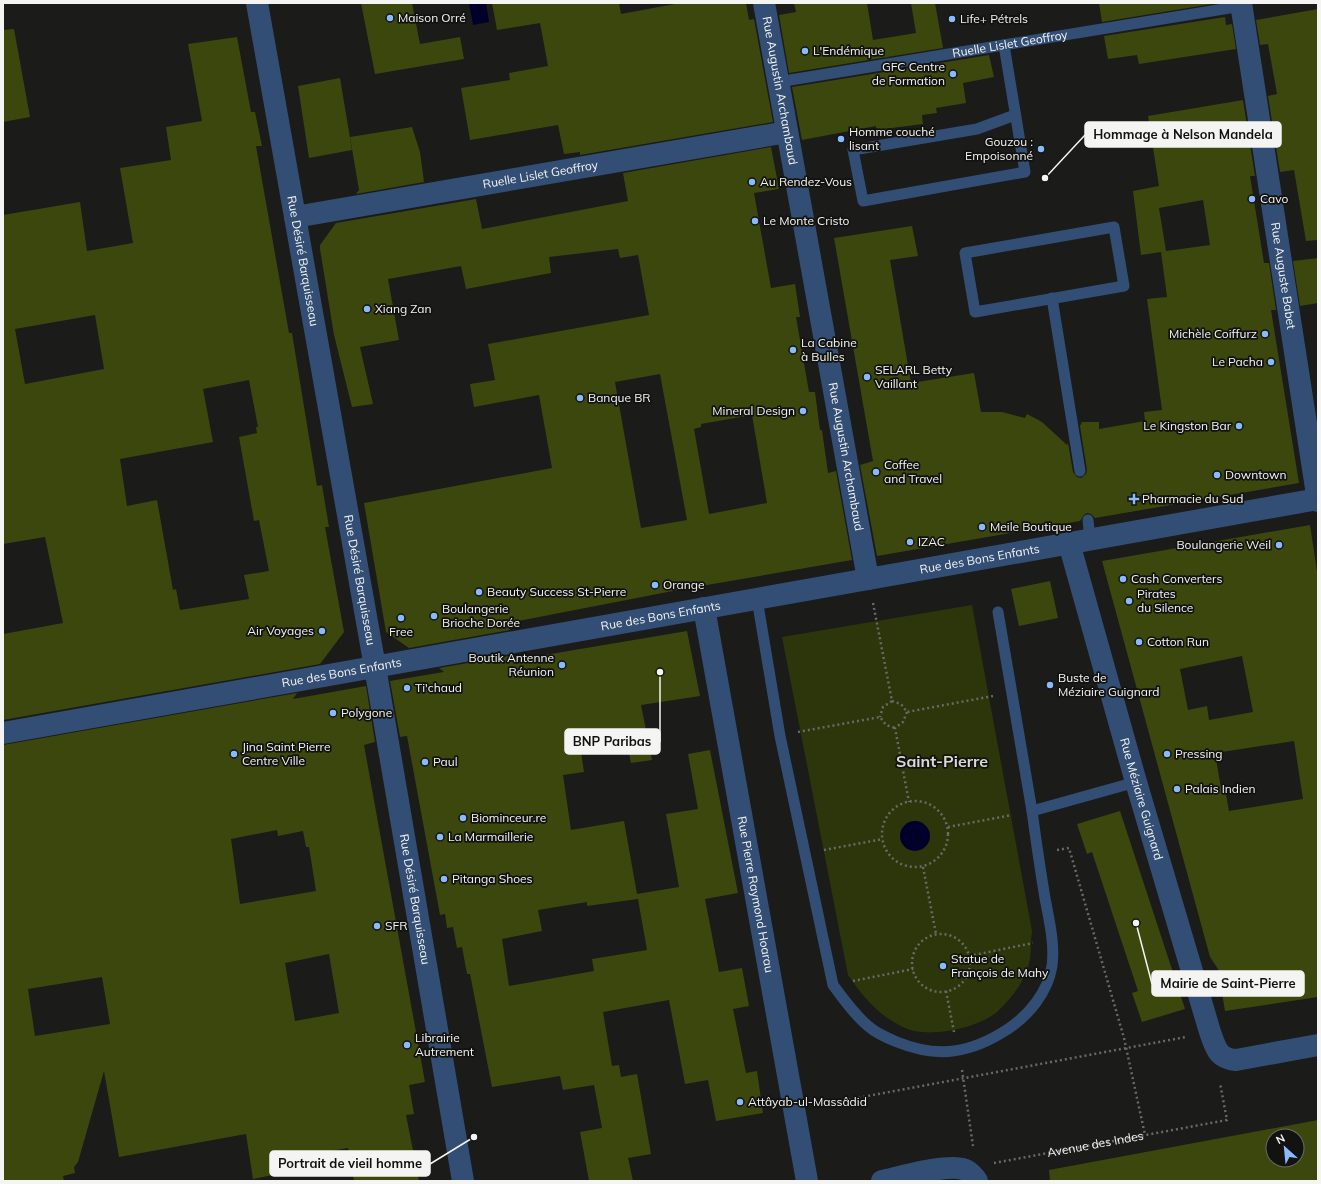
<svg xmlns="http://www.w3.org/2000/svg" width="1321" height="1184" viewBox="0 0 1321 1184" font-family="Mulish,sans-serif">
  <rect width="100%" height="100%" fill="#1b1b19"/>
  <path fill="#2d360a" d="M 972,605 L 1032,931 C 1030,943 1032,959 1027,970 C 1021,986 1010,1000 997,1012 C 978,1028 928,1039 905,1028 C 879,1016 864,998 848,975 L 782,637 Z"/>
  <g fill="#00002a">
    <path d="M 469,3 L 486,3 L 489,22 L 473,25 Z"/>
    <circle cx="915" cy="836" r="15"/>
  </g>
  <g fill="#3c470d" fill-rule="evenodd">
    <path d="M 361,3 L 412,3 L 420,44 L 460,37 L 464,59 L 375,74 Z"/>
    <path d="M 492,3 L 619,3 L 621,14 L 680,3 L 746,3 L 749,20 L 754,19 L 773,122 L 580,155 L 580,152 L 564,154 L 558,125 L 470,140 L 461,88 L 510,80 L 509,73 L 548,66 L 540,23 L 497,30 Z"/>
    <path d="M 794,3 L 867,3 L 873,40 L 916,33 L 911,3 L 935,3 L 943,48 L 789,73 L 779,15 L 796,12 Z"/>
    <path d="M 1099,3 L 1212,3 L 1212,4 L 1102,22 Z"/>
    <path d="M 1318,9 L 1318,240 L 1306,241 L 1294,170 L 1280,172 L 1268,96 L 1277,94 L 1268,44 L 1260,45 L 1256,20 Z"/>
    <path d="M 1225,17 L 1226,25 L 1232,24 L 1236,49 L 1139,64 L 1137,55 L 1108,59 L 1104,36 Z"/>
    <path d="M 14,29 L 30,117 L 3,122 L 3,30 Z"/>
    <path d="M 237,37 L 251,112 L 255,112 L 262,146 L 256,146 L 289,333 L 292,333 L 317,486 L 322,485 L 329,527 L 325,527 L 344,632 L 320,664 L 3,720 L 3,634 L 63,623 L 45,537 L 3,544 L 3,215 L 80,202 L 87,251 L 133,243 L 120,168 L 171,160 L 166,127 L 202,121 L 188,44 ZM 95,315 L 104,369 L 25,384 L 15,329 ZM 249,380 L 258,427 L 256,427 L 257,433 L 239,437 L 254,521 L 259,520 L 269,571 L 244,575 L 249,599 L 180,610 L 176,589 L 173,590 L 157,500 L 127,506 L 120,459 L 213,442 L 203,389 Z"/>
    <path d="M 989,55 L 994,77 L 963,83 L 966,103 L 936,108 L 937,113 L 922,115 L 923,124 L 876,130 L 876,126 L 802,140 L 792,87 Z"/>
    <path d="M 340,78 L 352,150 L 309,158 L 298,86 Z"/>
    <path d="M 1243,100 L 1255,176 L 1250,176 L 1264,263 L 1269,263 L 1276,310 L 1271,310 L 1299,483 L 1095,518 L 1091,514 L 1087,513 L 1084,515 L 1080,521 L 877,556 L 860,465 L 873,461 L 834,238 L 912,226 L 918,256 L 890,260 L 911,383 L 974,373 L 981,412 L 1002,412 L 1025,418 L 1027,414 L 1042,422 L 1067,445 L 1068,443 L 1073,472 L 1077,477 L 1081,478 L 1086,474 L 1087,470 L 1080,426 L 1082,422 L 1099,422 L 1099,429 L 1145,421 L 1144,412 L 1162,410 L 1147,299 L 1167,297 L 1161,252 L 1141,255 L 1133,191 L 1159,186 L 1148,116 ZM 1203,200 L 1210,245 L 1166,251 L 1159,208 Z"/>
    <path d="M 412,127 L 420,152 L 424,182 L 356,194 L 359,190 L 350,137 Z"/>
    <path d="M 771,147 L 779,189 L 754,193 L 771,288 L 795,284 L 800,317 L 796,317 L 809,392 L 815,392 L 820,430 L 822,430 L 828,473 L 836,471 L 852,560 L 678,590 L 508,623 L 510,630 L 409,648 L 386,632 L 364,503 L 552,468 L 539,395 L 474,407 L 470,384 L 495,380 L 488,344 L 649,315 L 638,255 L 620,258 L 618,249 L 549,257 L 551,273 L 466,289 L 461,266 L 388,279 L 399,340 L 360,347 L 373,404 L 352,407 L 334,335 L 320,249 L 320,245 L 336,223 L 476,199 L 482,229 L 628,201 L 623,173 ZM 660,374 L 687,520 L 641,528 L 615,382 ZM 752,415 L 767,503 L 709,514 L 694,429 L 701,427 L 701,424 Z"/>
    <path d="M 1318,258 L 1318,303 L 1300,306 L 1293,261 Z"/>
    <path d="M 1310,525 L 1318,578 L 1318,997 L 1225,1011 L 1218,969 L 1210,957 L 1102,561 ZM 1242,656 L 1253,712 L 1209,720 L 1207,706 L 1188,710 L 1180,669 ZM 1294,741 L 1303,799 L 1229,811 L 1226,794 L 1222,794 L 1215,753 Z"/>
    <path d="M 1050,581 L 1058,618 L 1019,626 L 1011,589 Z"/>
    <path d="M 687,631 L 700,696 L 641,705 L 652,760 L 631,763 L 627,743 L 581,752 L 584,772 L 563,775 L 571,830 L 624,821 L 637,894 L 679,887 L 666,814 L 698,809 L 688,754 L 710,750 L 738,893 L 705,899 L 719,972 L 742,968 L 749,1006 L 733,1009 L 746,1073 L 757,1071 L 763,1113 L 716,1121 L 708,1080 L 685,1084 L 669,1000 L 603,1012 L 612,1066 L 619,1065 L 621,1077 L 637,1074 L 651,1154 L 628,1158 L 633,1181 L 589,1181 L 580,1132 L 602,1128 L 594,1085 L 563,1090 L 560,1076 L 492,1087 L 470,974 L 467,974 L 462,947 L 457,948 L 453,927 L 447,928 L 445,914 L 440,915 L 407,736 L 400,737 L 390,681 L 444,672 L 439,668 L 514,655 L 515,660 ZM 638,899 L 647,950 L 592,959 L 594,971 L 509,986 L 502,939 L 542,931 L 538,910 L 587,902 L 587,906 Z"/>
    <path d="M 366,686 L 375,742 L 364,745 L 425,1082 L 409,1085 L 414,1114 L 406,1115 L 419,1181 L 354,1181 L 348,1148 L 284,1159 L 288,1172 L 253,1179 L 246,1134 L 119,1157 L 104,1071 L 78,1162 L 74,1167 L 75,1173 L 63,1176 L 64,1181 L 3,1181 L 3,745 L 297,693 L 293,699 ZM 277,830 L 278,836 L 303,831 L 306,847 L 309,847 L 316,891 L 240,904 L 231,839 ZM 329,954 L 339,1013 L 295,1021 L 285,963 ZM 102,977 L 110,1024 L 35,1036 L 28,989 Z"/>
    <path d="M 1120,811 L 1185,1009 L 1142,1022 L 1132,993 L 1138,991 L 1092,852 L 1087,854 L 1077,824 Z"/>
    <path d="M 1318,1120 L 1318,1181 L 1050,1181 L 1049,1170 ZM 1273,1136 L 1297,1136 L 1297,1160 L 1273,1160 Z"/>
  </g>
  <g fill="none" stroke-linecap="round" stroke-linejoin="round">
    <g stroke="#696967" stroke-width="2.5" stroke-dasharray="2 3" stroke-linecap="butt">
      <path d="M 873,603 L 892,701 L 883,707 L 880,717"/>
      <path d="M 892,701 L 901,704 L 907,712 L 993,696"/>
      <path d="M 907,712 L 903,722 L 895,728 L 909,802"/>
      <path d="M 798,732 L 880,717 L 886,725 L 895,728"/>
      <circle cx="915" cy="834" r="33"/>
      <path d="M 948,827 L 1012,815"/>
      <path d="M 824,850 L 883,839"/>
      <path d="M 1057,850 L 1069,848 L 1124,1038 L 1145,1135"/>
      <path d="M 923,867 L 936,934"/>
      <circle cx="941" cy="963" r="29"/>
      <path d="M 969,956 L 1033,943"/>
      <path d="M 853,981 L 913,969"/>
      <path d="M 946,991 L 954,1032"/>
      <path d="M 962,1070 L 973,1146"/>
      <path d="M 819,1105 L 1186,1037"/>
      <path id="s1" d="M 994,1163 L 1227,1120 L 1220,1083"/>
    </g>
    <g stroke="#324e75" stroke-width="11">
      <path d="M 1004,45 L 1025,172 L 863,201 L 853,150 L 977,129 L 1015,115"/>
      <path id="s2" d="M 778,82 L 1242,6"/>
      <path d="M 1114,227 L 1124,286 L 975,312 L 965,253 Z"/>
      <path d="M 1052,298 L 1080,471"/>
      <path d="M 1088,520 L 1090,539"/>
      <path d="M 757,599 L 780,736 L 833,985 C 844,1000 854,1014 868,1026 C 876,1033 887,1038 897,1042 C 939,1059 971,1053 1008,1029 C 1029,1015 1048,992 1052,966 C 1055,944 1049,920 1045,898 C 1040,869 1036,840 1032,811 L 1136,782"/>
      <path d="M 998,612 L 1032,811"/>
    </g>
    <g stroke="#324e75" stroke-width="22">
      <path id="s3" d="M 257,3 L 375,667 L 463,1181"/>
      <path id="s4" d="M 764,3 L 868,579"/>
      <path id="s5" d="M 295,217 L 787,132"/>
      <path id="s6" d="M 1069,543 L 1136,782 L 1210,1032 C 1216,1048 1217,1058 1236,1060 L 1318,1045"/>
      <path id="s7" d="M 704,608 L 807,1181"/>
      <path d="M 882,1181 C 900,1177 946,1164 963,1169 C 968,1170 975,1177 977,1181"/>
    </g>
    <g stroke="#324e75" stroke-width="22">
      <path id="s8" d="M 1241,3 L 1318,501"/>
      <path id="s9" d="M 3,733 L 1318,499"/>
    </g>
  </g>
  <g fill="#8abafc" stroke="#121210" stroke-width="1.5">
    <circle cx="390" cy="18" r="4"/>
    <circle cx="952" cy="19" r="4"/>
    <circle cx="805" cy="51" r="4"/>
    <circle cx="953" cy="74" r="4"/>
    <circle cx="841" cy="139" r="4"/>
    <circle cx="1041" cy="149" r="4"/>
    <circle cx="752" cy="182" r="4"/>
    <circle cx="1252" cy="199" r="4"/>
    <circle cx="755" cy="221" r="4"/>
    <circle cx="367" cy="309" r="4"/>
    <circle cx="1265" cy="334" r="4"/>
    <circle cx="793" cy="350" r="4"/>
    <circle cx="1271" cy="362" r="4"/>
    <circle cx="867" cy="377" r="4"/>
    <circle cx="580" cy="398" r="4"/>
    <circle cx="803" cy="411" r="4"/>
    <circle cx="1239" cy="426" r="4"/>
    <circle cx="876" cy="472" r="4"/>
    <circle cx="1217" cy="475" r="4"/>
    <path d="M1132 493h4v4h4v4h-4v4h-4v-4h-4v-4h4z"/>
    <circle cx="982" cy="527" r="4"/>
    <circle cx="910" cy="542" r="4"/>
    <circle cx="1279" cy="545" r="4"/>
    <circle cx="1123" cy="579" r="4"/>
    <circle cx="655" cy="585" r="4"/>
    <circle cx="479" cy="592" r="4"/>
    <circle cx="1129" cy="601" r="4"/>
    <circle cx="434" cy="616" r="4"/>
    <circle cx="401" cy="618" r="4"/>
    <circle cx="322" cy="631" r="4"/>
    <circle cx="1139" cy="642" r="4"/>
    <circle cx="562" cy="665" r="4"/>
    <circle cx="1050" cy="685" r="4"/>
    <circle cx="407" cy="688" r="4"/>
    <circle cx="333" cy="713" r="4"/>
    <circle cx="234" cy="754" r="4"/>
    <circle cx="1167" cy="754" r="4"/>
    <circle cx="425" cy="762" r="4"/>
    <circle cx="1177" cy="789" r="4"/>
    <circle cx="463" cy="818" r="4"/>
    <circle cx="440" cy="837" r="4"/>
    <circle cx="444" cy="879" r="4"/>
    <circle cx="377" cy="926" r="4"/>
    <circle cx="943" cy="966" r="4"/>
    <circle cx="407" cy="1045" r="4"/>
    <circle cx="740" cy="1102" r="4"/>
  </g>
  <g text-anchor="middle" stroke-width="3.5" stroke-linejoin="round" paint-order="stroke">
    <g font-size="12" fill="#f4f4f2" stroke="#121210" text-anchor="start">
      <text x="398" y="22">Maison Orré</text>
      <text x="960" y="23">Life+ Pétrels</text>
      <text x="813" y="55">L'Endémique</text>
      <text x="945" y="71" text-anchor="end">GFC Centre<tspan x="945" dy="14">de Formation</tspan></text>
      <text x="849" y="136">Homme couché<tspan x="849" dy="14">lisant</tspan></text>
      <text x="1033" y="146" text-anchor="end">Gouzou :<tspan x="1033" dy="14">Empoisonné</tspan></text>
      <text x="760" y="186">Au Rendez-Vous</text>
      <text x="1260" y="203">Cavo</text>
      <text x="763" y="225">Le Monte Cristo</text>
      <text x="375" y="313">Xiang Zan</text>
      <text x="1257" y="338" text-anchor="end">Michèle Coiffurz</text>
      <text x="801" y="347">La Cabine<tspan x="801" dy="14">à Bulles</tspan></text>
      <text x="1263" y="366" text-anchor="end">Le Pacha</text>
      <text x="875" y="374">SELARL Betty<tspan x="875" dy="14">Vaillant</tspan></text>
      <text x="588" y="402">Banque BR</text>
      <text x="795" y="415" text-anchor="end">Mineral Design</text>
      <text x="1231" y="430" text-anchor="end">Le Kingston Bar</text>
      <text x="884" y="469">Coffee<tspan x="884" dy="14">and Travel</tspan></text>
      <text x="1225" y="479">Downtown</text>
      <text x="1142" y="503">Pharmacie du Sud</text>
      <text x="990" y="531">Meile Boutique</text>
      <text x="918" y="546">IZAC</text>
      <text x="1271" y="549" text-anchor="end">Boulangerie Weil</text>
      <text x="1131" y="583">Cash Converters</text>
      <text x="663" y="589">Orange</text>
      <text x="487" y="596">Beauty Success St-Pierre</text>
      <text x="1137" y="598">Pirates<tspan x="1137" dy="14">du Silence</tspan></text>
      <text x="442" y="613">Boulangerie<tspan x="442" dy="14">Brioche Dorée</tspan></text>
      <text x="314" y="635" text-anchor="end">Air Voyages</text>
      <text x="401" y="636" text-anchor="middle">Free</text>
      <text x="1147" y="646">Cotton Run</text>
      <text x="554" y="662" text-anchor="end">Boutik Antenne<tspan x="554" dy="14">Réunion</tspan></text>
      <text x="1058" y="682">Buste de<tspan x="1058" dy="14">Méziaire Guignard</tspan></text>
      <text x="415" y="692">Ti'chaud</text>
      <text x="341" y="717">Polygone</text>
      <text x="242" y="751">Jina Saint Pierre<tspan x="242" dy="14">Centre Ville</tspan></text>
      <text x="1175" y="758">Pressing</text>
      <text x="433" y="766">Paul</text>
      <text x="1185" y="793">Palais Indien</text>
      <text x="471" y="822">Biominceur.re</text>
      <text x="448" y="841">La Marmaillerie</text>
      <text x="452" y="883">Pitanga Shoes</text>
      <text x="385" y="930">SFR</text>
      <text x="951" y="963">Statue de<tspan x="951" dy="14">François de Mahy</tspan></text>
      <text x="415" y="1042">Librairie<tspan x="415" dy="14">Autrement</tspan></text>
      <text x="748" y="1106">Attâyab-ul-Massâdid</text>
    </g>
    <g font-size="12" fill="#f4f4f2" stroke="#121210">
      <text dy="4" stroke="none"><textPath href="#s2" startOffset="235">Ruelle Lislet Geoffroy</textPath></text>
      <text dy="4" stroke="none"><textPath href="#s4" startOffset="89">Rue Augustin Archambaud</textPath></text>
      <text dy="4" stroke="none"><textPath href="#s5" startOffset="249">Ruelle Lislet Geoffroy</textPath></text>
      <text dy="4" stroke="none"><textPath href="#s3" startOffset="262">Rue Désiré Barquisseau</textPath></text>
      <text dy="4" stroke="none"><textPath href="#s8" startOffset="276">Rue Auguste Babet</textPath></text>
      <text dy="4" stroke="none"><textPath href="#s4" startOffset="461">Rue Augustin Archambaud</textPath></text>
      <text dy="4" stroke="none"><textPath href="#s9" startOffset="992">Rue des Bons Enfants</textPath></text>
      <text dy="4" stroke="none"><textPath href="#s3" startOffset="586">Rue Désiré Barquisseau</textPath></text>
      <text dy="4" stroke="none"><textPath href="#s9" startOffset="668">Rue des Bons Enfants</textPath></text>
      <text dy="4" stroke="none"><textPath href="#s9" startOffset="344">Rue des Bons Enfants</textPath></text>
      <text dy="4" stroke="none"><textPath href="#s6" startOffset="266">Rue Méziaire Guignard</textPath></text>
      <text dy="4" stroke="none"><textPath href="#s7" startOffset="291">Rue Pierre Raymond Hoarau</textPath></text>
      <text dy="4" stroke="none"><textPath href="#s3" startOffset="910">Rue Désiré Barquisseau</textPath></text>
      <text dy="4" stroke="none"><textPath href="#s1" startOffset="103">Avenue des Indes</textPath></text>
    </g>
    <g font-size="16" font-weight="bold" fill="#dadbd7" stroke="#121210">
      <text x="942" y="767">Saint-Pierre</text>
    </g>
  </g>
  <path fill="none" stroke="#f4f4f2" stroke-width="1.5" d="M1045 178L1085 135M660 672L660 742M1136 923L1152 984M474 1137L430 1164"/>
  <g fill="#f4f4f2" stroke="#121210" stroke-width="1.5">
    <circle cx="1045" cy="178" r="4"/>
    <circle cx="660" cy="672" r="4"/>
    <circle cx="1136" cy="923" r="4"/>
    <circle cx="474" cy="1137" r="4"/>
  </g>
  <g fill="#f4f4f2" stroke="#f4f4f2" stroke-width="1.5">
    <rect x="1085" y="122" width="196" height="25" rx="4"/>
    <rect x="565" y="729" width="95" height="25" rx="4"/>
    <rect x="1152" y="971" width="152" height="25" rx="4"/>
    <rect x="270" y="1151" width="160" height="25" rx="4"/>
  </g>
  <g font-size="13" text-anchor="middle" font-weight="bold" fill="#111">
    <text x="1183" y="139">Hommage à Nelson Mandela</text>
    <text x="612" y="746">BNP Paribas</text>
    <text x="1228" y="988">Mairie de Saint-Pierre</text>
    <text x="350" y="1168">Portrait de vieil homme</text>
  </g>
  <rect width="1321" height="1184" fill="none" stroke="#f4f4f2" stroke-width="8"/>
  <g transform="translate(1285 1148) rotate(333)"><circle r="19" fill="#121210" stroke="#6c6c6a"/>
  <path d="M0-3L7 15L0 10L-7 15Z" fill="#8abafc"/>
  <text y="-6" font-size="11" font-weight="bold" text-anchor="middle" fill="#f4f4f2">N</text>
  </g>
</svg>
